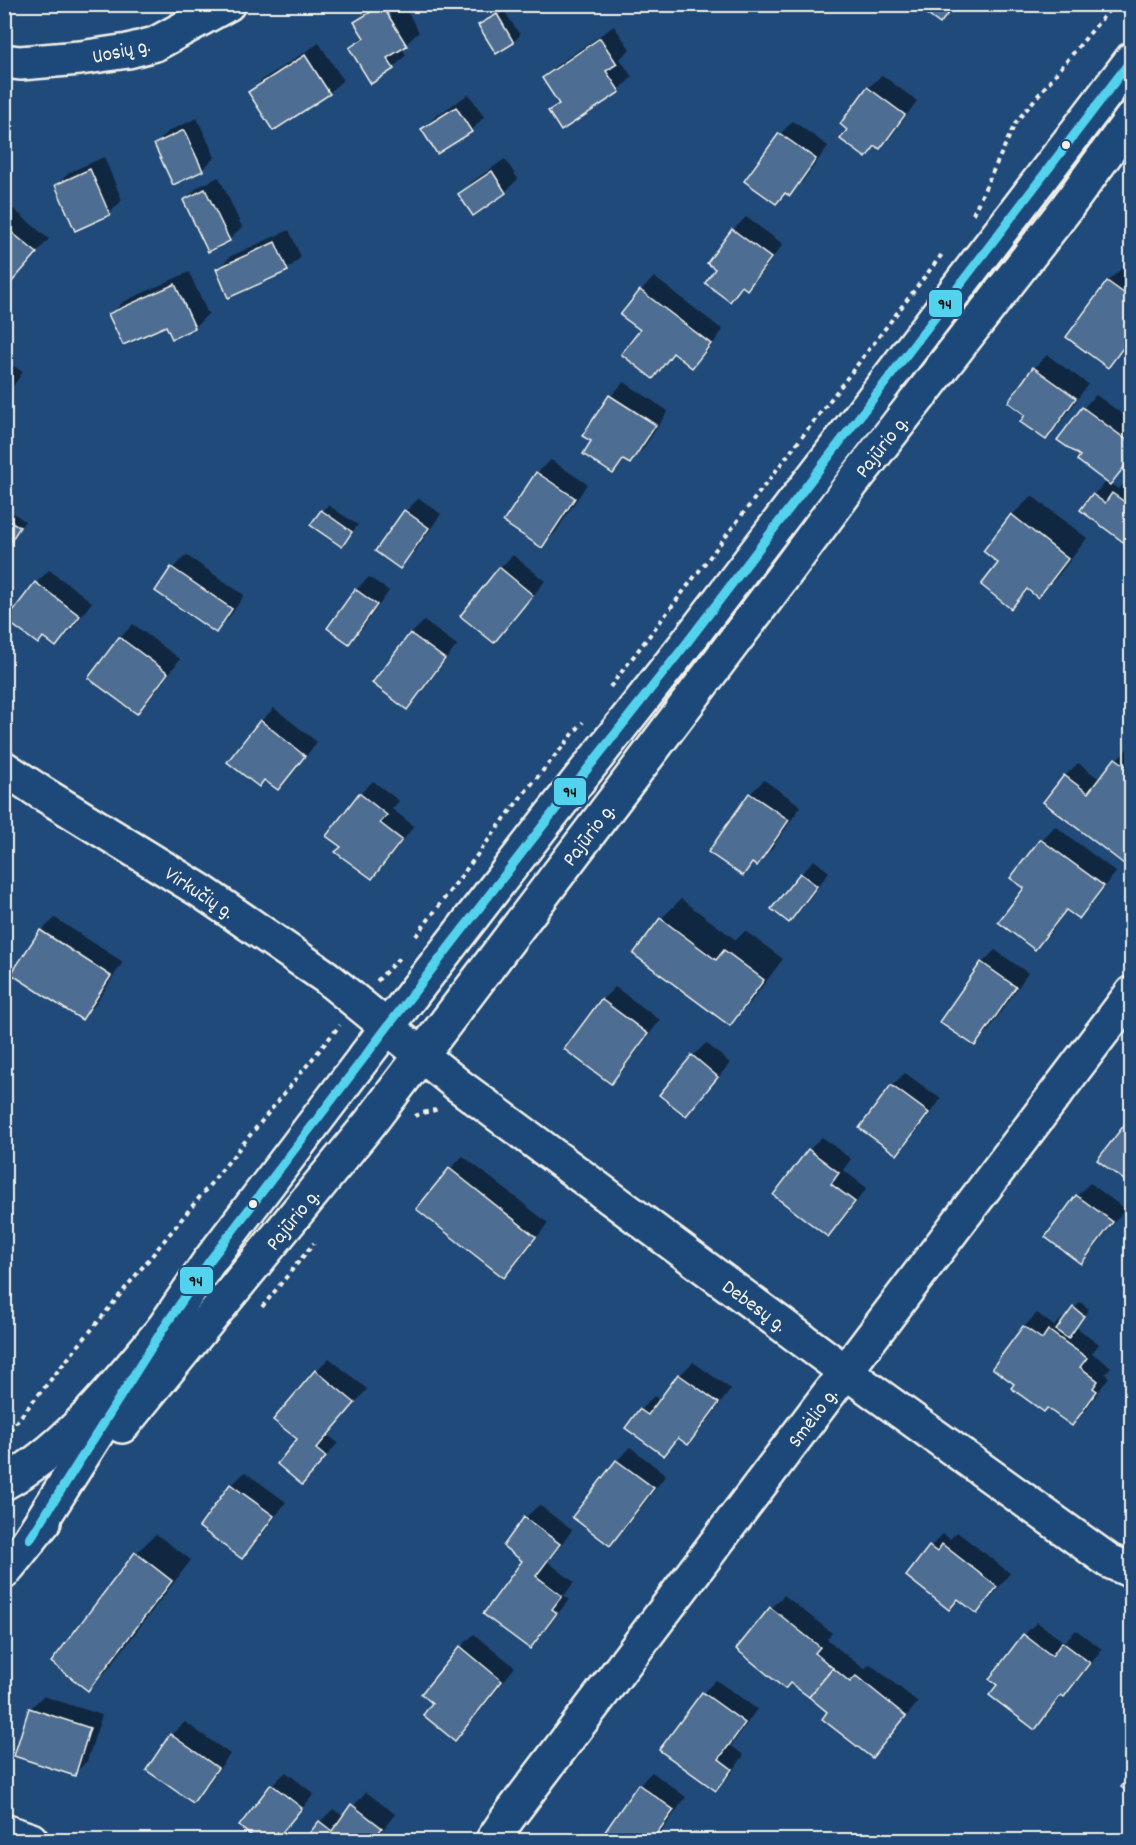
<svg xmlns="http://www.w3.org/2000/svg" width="1136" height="1845" viewBox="0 0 1136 1845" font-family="Dekko,sans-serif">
  <rect width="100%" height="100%" fill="#1f4a7a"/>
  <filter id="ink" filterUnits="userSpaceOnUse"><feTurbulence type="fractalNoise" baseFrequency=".0167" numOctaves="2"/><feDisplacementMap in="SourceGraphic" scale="12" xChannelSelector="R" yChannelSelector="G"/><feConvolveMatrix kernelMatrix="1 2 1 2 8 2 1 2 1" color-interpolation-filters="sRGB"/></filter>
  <g filter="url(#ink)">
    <g fill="#0007">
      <path d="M 376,4 L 403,4 L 419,32 L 402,48 L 406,55 L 393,68 L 350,48 L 364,35 L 356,22 Z"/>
      <path d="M 916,4 L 957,4 L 940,22 Z"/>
      <path d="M 503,9 L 520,35 L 514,42 L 497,52 L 480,26 L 485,21 L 485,23 L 504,12 Z"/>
      <path d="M 614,26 L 630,49 L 620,59 L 632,77 L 619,90 L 550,112 L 560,102 L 543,78 L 557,65 Z"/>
      <path d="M 319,43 L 343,80 L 329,93 L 250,92 L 263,79 Z"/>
      <path d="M 882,75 L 917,101 L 893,134 L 880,147 L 877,145 L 866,156 L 868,88 Z"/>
      <path d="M 469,94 L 484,117 L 471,131 L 423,129 L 436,116 Z"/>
      <path d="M 197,118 L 215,157 L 202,170 L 156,144 L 169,131 Z"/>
      <path d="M 793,121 L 828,146 L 803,181 L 789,194 L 787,192 L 776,202 L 780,134 Z"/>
      <path d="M 104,157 L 122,200 L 109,214 L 56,185 L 70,172 Z"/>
      <path d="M 505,159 L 518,179 L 505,192 L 460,194 L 473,181 Z"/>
      <path d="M 219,177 L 242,227 L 229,240 L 185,200 L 198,187 Z"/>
      <path d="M 11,207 L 49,239 L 4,290 L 4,213 Z"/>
      <path d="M 746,217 L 783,244 L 760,275 L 747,288 L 744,286 L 730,300 L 717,269 L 733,230 Z"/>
      <path d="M 289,230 L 301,257 L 287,270 L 217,269 L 231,256 Z"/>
      <path d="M 1122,268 L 1132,276 L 1132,339 L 1121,353 L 1108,366 L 1068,337 L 1108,281 Z"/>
      <path d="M 189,272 L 208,314 L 195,327 L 173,337 L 167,324 L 110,315 L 123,302 Z"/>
      <path d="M 654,277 L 723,330 L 706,353 L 692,366 L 675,352 L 653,377 L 642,330 L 641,291 Z"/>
      <path d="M 1047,355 L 1088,384 L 1059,425 L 1045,438 L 1027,414 L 1034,368 Z"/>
      <path d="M 4,360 L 23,372 L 4,399 Z"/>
      <path d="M 624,382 L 668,411 L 643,449 L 629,462 L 626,460 L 613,472 L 593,441 L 584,435 L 611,396 Z"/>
      <path d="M 1096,395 L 1132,421 L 1132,459 L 1110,483 L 1118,489 L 1127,481 L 1132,484 L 1132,537 L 1082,510 L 1094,494 L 1107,481 L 1082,456 L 1083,408 Z"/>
      <path d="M 551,460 L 587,484 L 555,533 L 542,546 L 537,473 Z"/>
      <path d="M 1032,496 L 1087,538 L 1058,576 L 1038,596 L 1029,589 L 1011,607 L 1000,563 L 1012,515 Z"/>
      <path d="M 419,498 L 441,514 L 413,554 L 399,567 L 377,551 L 406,511 Z"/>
      <path d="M 328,505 L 358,525 L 342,545 L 322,511 Z"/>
      <path d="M 4,507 L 25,521 L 11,539 L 4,535 Z"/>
      <path d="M 4,541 L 10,545 L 4,553 Z"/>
      <path d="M 186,555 L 244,595 L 229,618 L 215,631 L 173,568 Z"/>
      <path d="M 513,555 L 545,581 L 507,628 L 494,641 L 500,568 Z"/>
      <path d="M 49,570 L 92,602 L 70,632 L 56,645 L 44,636 L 38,642 L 36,583 Z"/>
      <path d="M 369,577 L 389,591 L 362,629 L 349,642 L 356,590 Z"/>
      <path d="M 424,621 L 457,645 L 420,694 L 407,708 L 411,634 Z"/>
      <path d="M 133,624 L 180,659 L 150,699 L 137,713 L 120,638 Z"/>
      <path d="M 274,708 L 317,742 L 291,775 L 278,788 L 265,778 L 261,721 Z"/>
      <path d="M 1130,746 L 1132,747 L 1132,854 L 1045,801 L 1065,776 L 1078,763 L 1101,780 L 1117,759 Z"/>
      <path d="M 764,780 L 801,806 L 770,851 L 757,864 L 754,863 L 743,874 L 710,852 L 750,794 Z"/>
      <path d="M 373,781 L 399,801 L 392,809 L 414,826 L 385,864 L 372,877 L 343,847 L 360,794 Z"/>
      <path d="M 1055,826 L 1116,872 L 1092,904 L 1078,917 L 1068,909 L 1049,935 L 1035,948 L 1026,888 L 1012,878 L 1042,840 Z"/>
      <path d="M 814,860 L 829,872 L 802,908 L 788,921 L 801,874 Z"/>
      <path d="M 681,899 L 736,940 L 745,931 L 783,959 L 749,1004 L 729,1024 L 635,953 L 661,919 Z"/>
      <path d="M 55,918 L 123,962 L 95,1005 L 82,1018 L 14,973 L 41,931 Z"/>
      <path d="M 995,950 L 1028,973 L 988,1031 L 975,1045 L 982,963 Z"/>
      <path d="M 615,987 L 660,1020 L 624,1068 L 611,1082 L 602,1000 Z"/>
      <path d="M 706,1043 L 730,1063 L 699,1101 L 686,1114 L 693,1056 Z"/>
      <path d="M 905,1073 L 941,1099 L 910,1140 L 896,1154 L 892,1086 Z"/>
      <path d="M 822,1137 L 851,1159 L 843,1170 L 867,1188 L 841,1222 L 828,1235 L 809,1150 Z"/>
      <path d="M 463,1156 L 548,1223 L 517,1263 L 503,1276 L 450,1169 Z"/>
      <path d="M 1090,1183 L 1125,1209 L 1094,1249 L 1081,1262 L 1077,1196 Z"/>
      <path d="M 1080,1302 L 1089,1309 L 1076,1327 L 1099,1344 L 1092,1353 L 1111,1367 L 1105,1374 L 1109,1377 L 1085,1411 L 1072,1424 L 1016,1384 L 1024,1327 L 1037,1313 L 1054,1326 L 1063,1318 L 1065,1320 Z"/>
      <path d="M 329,1358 L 367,1389 L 328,1435 L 338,1443 L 302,1483 L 299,1439 L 316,1371 Z"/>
      <path d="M 693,1362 L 731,1389 L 701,1430 L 688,1443 L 680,1437 L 664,1454 L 627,1428 L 640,1410 L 654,1396 L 660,1401 L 680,1375 Z"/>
      <path d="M 630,1447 L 666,1475 L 623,1531 L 610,1544 L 617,1461 Z"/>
      <path d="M 245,1472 L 286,1502 L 255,1544 L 242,1557 L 201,1527 L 232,1485 Z"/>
      <path d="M 539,1505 L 572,1530 L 548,1562 L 574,1582 L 564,1596 L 569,1599 L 543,1634 L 530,1647 L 525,1518 Z"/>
      <path d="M 957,1532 L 1010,1573 L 990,1599 L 977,1612 L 930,1547 L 943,1534 L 950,1539 Z"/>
      <path d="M 156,1534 L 191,1560 L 108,1669 L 88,1689 L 136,1553 Z"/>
      <path d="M 784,1595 L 832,1633 L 827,1639 L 846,1655 L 864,1669 L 870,1664 L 918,1702 L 885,1743 L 872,1756 L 829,1712 L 771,1608 Z"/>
      <path d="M 1037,1622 L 1064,1642 L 1076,1630 L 1102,1649 L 1077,1682 L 1063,1694 L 1048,1715 L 1034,1728 L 999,1685 L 991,1679 L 1024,1635 Z"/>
      <path d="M 474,1634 L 515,1667 L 468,1726 L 454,1739 L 434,1703 L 461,1647 Z"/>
      <path d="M 716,1680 L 757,1709 L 731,1746 L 744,1755 L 729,1776 L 716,1789 L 662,1749 L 703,1693 Z"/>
      <path d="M 43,1696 L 102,1715 L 87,1761 L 74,1774 L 30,1709 Z"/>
      <path d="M 185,1722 L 230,1754 L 206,1787 L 193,1801 L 171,1735 Z"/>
      <path d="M 286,1772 L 314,1794 L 276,1840 L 259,1840 L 241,1826 L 272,1785 Z"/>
      <path d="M 652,1772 L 686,1797 L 655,1840 L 617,1840 L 606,1832 L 639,1785 Z"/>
      <path d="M 366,1792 L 395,1814 L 375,1840 L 306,1840 L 320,1822 L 333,1809 L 344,1817 Z"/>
    </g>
    <g fill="#4d6e92" stroke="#f4f1e8" stroke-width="1.5">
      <path d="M 913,4 L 955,4 L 940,24 Z"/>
      <path d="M 382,5 L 407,46 L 387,58 L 394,69 L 371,84 L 349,48 L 364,38 L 354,22 Z"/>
      <path d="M 497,14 L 514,43 L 496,54 L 478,25 Z"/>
      <path d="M 600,38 L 617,64 L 606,71 L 620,92 L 561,131 L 548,111 L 559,104 L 542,78 Z"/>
      <path d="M 305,55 L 330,94 L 273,131 L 248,92 Z"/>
      <path d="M 867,87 L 905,115 L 880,149 L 875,146 L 866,158 L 840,139 L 847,130 L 840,124 Z"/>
      <path d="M 456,107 L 472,132 L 437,154 L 421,129 Z"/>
      <path d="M 184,130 L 203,171 L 173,185 L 154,144 Z"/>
      <path d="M 779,133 L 816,159 L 790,196 L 785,193 L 776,204 L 744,181 Z"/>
      <path d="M 90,169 L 110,215 L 75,231 L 55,185 Z"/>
      <path d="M 492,171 L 506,193 L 473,216 L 458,194 Z"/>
      <path d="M 205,189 L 230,241 L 208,252 L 183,200 Z"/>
      <path d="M 4,226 L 37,253 L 4,291 Z"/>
      <path d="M 732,229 L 771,258 L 747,290 L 742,286 L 730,302 L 705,283 L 715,269 L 707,263 Z"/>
      <path d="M 275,242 L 288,271 L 228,298 L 216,269 Z"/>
      <path d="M 1107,281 L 1132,299 L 1132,336 L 1108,368 L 1066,337 Z"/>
      <path d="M 175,284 L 195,328 L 172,339 L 166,326 L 123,345 L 108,314 Z"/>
      <path d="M 640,290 L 711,344 L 692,368 L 673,353 L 653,379 L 621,354 L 640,330 L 620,315 Z"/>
      <path d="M 1033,367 L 1076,398 L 1046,440 L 1020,422 L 1025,415 L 1008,402 Z"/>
      <path d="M 609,395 L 656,425 L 630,464 L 623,460 L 613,474 L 583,454 L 591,441 L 582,436 Z"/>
      <path d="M 1082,407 L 1132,444 L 1132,457 L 1110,485 L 1077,460 L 1080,456 L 1057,440 Z"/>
      <path d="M 536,472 L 575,498 L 542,548 L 503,522 Z"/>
      <path d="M 1112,493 L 1132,507 L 1132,538 L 1126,544 L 1080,510 L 1092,494 L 1105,503 Z"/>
      <path d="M 321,510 L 352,532 L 342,547 L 310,525 Z"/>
      <path d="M 404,510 L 429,528 L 400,569 L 375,551 Z"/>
      <path d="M 1011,514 L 1068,559 L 1038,598 L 1027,589 L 1011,609 L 981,585 L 998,563 L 983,551 Z"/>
      <path d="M 4,517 L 20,527 L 11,541 L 4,536 Z"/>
      <path d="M 171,567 L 232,609 L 216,633 L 155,591 Z"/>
      <path d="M 499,567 L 533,595 L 494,643 L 460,616 Z"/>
      <path d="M 35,582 L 80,616 L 56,647 L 43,637 L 38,644 L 6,620 Z"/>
      <path d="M 355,589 L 377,605 L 349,644 L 327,628 Z"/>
      <path d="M 410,633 L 445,659 L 407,710 L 372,683 Z"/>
      <path d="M 119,637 L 168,673 L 137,714 L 88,678 Z"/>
      <path d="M 260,720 L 305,756 L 278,790 L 264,780 L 259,787 L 227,762 Z"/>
      <path d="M 1115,758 L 1132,770 L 1132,853 L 1124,864 L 1043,802 L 1064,775 L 1088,793 Z"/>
      <path d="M 359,793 L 387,815 L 380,823 L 402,840 L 372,879 L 335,852 L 341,847 L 326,836 Z"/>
      <path d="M 749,793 L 789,820 L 757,866 L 752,863 L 743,876 L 708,852 Z"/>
      <path d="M 1040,839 L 1104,886 L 1079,919 L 1066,910 L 1035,950 L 998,922 L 1024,888 L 1010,878 Z"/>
      <path d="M 800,873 L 817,886 L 789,923 L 771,909 Z"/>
      <path d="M 660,918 L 716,960 L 724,950 L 764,980 L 730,1026 L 633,954 Z"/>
      <path d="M 40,930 L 111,976 L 82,1020 L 11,974 Z"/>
      <path d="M 981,962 L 1016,987 L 975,1046 L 939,1022 Z"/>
      <path d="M 601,999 L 648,1034 L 611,1084 L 564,1049 Z"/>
      <path d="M 692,1055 L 718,1077 L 686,1116 L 659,1095 Z"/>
      <path d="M 891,1085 L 929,1113 L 897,1155 L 859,1128 Z"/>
      <path d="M 1132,1115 L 1132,1186 L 1097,1160 Z"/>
      <path d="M 808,1149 L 839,1173 L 831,1184 L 855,1202 L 828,1237 L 773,1195 Z"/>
      <path d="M 449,1168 L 536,1237 L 504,1278 L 416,1209 Z"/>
      <path d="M 1076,1195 L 1113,1222 L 1081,1264 L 1045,1237 Z"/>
      <path d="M 1073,1307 L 1084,1316 L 1068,1339 L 1056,1330 Z"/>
      <path d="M 1023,1326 L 1042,1339 L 1048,1330 L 1087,1358 L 1080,1367 L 1098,1381 L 1093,1388 L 1097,1391 L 1072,1426 L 1047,1408 L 1044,1412 L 1011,1388 L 1014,1384 L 992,1368 Z"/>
      <path d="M 315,1370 L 355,1403 L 316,1449 L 326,1457 L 302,1485 L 277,1464 L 297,1439 L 273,1420 Z"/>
      <path d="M 678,1374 L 719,1403 L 688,1445 L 678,1438 L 664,1456 L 625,1428 L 639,1409 L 648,1415 Z"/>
      <path d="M 616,1460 L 654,1488 L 610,1546 L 572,1517 Z"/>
      <path d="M 230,1484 L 274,1516 L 242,1559 L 199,1527 Z"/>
      <path d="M 524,1517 L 560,1544 L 536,1576 L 562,1596 L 552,1609 L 557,1613 L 530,1649 L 483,1614 L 522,1561 L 503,1546 Z"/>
      <path d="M 942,1544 L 997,1587 L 977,1614 L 958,1599 L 949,1610 L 906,1576 L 929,1546 L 937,1552 Z"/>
      <path d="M 135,1552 L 172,1581 L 88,1691 L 51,1662 Z"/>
      <path d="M 770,1607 L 820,1647 L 815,1653 L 833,1668 L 809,1697 L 790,1683 L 785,1689 L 736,1649 Z"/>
      <path d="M 1023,1634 L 1052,1656 L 1062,1642 L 1090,1663 L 1064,1697 L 1061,1695 L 1035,1730 L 989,1695 L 997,1685 L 989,1679 Z"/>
      <path d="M 460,1646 L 502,1681 L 455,1741 L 423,1715 L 432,1703 L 421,1694 Z"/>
      <path d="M 833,1668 L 850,1682 L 856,1676 L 906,1716 L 872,1758 L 822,1719 L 827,1712 L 809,1697 Z"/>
      <path d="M 702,1692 L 745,1723 L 719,1759 L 732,1769 L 716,1791 L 659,1750 Z"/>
      <path d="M 29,1708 L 90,1728 L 75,1776 L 14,1756 Z"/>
      <path d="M 170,1734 L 218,1768 L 193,1803 L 146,1770 Z"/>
      <path d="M 1132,1773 L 1132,1795 L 1121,1787 Z"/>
      <path d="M 271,1784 L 302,1808 L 276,1840 L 257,1840 L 239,1826 Z"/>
      <path d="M 638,1784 L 674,1810 L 652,1840 L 615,1840 L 604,1833 Z"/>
      <path d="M 351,1804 L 382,1828 L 373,1840 L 304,1840 L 319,1821 L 332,1831 Z"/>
    </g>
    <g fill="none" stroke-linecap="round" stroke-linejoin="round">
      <g stroke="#f4f1e8" stroke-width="38">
        <g id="minor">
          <path d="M 4,61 L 20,63 L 80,58 L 128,51 L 155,44 L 228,4"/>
          <path d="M 4,768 L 40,792 L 201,891 L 326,977 L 458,1085 L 846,1372 L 1109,1561 L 1132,1571"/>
          <path d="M 4,1831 L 31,1840"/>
          <path d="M 493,1840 L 507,1819 L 1132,993"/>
        </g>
      </g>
      <g stroke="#f4f1e8" stroke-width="38">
        <g id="major">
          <path d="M 122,1426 L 370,1123 L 779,582 L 853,482 L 1064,211 L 1132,118"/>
          <path d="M 30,1539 L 163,1329 L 208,1263 L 388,1026 L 548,819 L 686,644 L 1132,59"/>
          <path d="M 4,1572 L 44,1522"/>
        </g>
      </g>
      <g stroke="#f4f1e8" stroke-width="38">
        <path id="highway" d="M 4,1483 C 69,1447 116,1384 163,1329"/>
      </g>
      <g stroke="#f4f1e8" stroke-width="4" stroke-dasharray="4.5 4.5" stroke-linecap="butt">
        <path d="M 973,214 L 1016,122 L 1114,4"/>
        <path d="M 610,687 L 943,253"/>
        <path d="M 416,936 L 521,797 L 583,722"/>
        <path d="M 377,981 L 399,958"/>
        <path d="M 415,1116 L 422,1113 L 440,1109"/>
        <path d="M 262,1307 L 314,1243"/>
        <path d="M 4,1437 L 340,1025"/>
      </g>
      <use href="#minor" stroke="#1f4a7a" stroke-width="33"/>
      <use href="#major" stroke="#1f4a7a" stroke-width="33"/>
      <use href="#highway" stroke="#1f4a7a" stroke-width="33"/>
      <g stroke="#1f4a7a" stroke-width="14">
        <path id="bus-1" d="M 30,1539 L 163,1329 L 208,1263 L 388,1026 L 548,819 L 686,644 L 1132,59"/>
      </g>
      <use href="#bus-1" stroke="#53d2ee" stroke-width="9"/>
    </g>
  </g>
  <g fill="#f4f1e8" stroke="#1f4a7a" stroke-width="2">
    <circle cx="1066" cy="145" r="5"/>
    <circle cx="253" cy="1204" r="5"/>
  </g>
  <g text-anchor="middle" stroke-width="4.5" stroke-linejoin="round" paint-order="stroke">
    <g font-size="21" fill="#f4f1e8" stroke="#1f4a7a">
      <text transform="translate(121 50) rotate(-12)" y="7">Uosių g.</text>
      <text transform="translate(881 446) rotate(-52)" y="7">Pajūrio g.</text>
      <text transform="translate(588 834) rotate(-53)" y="7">Pajūrio g.</text>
      <text transform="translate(200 892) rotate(33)" y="7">Virkučių g.</text>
      <text transform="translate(292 1219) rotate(-51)" y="7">Pajūrio g.</text>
      <text transform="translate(755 1305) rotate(36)" y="7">Debesų g.</text>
      <text transform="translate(812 1417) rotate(-53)" y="7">Smėlio g.</text>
    </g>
  </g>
  <g stroke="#1f4a7a" stroke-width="2">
    <rect x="928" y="289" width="35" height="29" rx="6" fill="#53d2ee"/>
    <rect x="553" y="777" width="34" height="29" rx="6" fill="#53d2ee"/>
    <rect x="179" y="1266" width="35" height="29" rx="6" fill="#53d2ee"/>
  </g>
  <g font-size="16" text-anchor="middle" font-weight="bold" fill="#111">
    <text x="945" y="309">94</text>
    <text x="570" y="797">94</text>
    <text x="196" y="1286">94</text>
  </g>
  <rect width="1136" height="1845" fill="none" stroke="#1f4a7a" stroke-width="24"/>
  <rect x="12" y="12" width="1112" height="1821" fill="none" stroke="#f4f1e8" stroke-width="2" filter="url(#ink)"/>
</svg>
